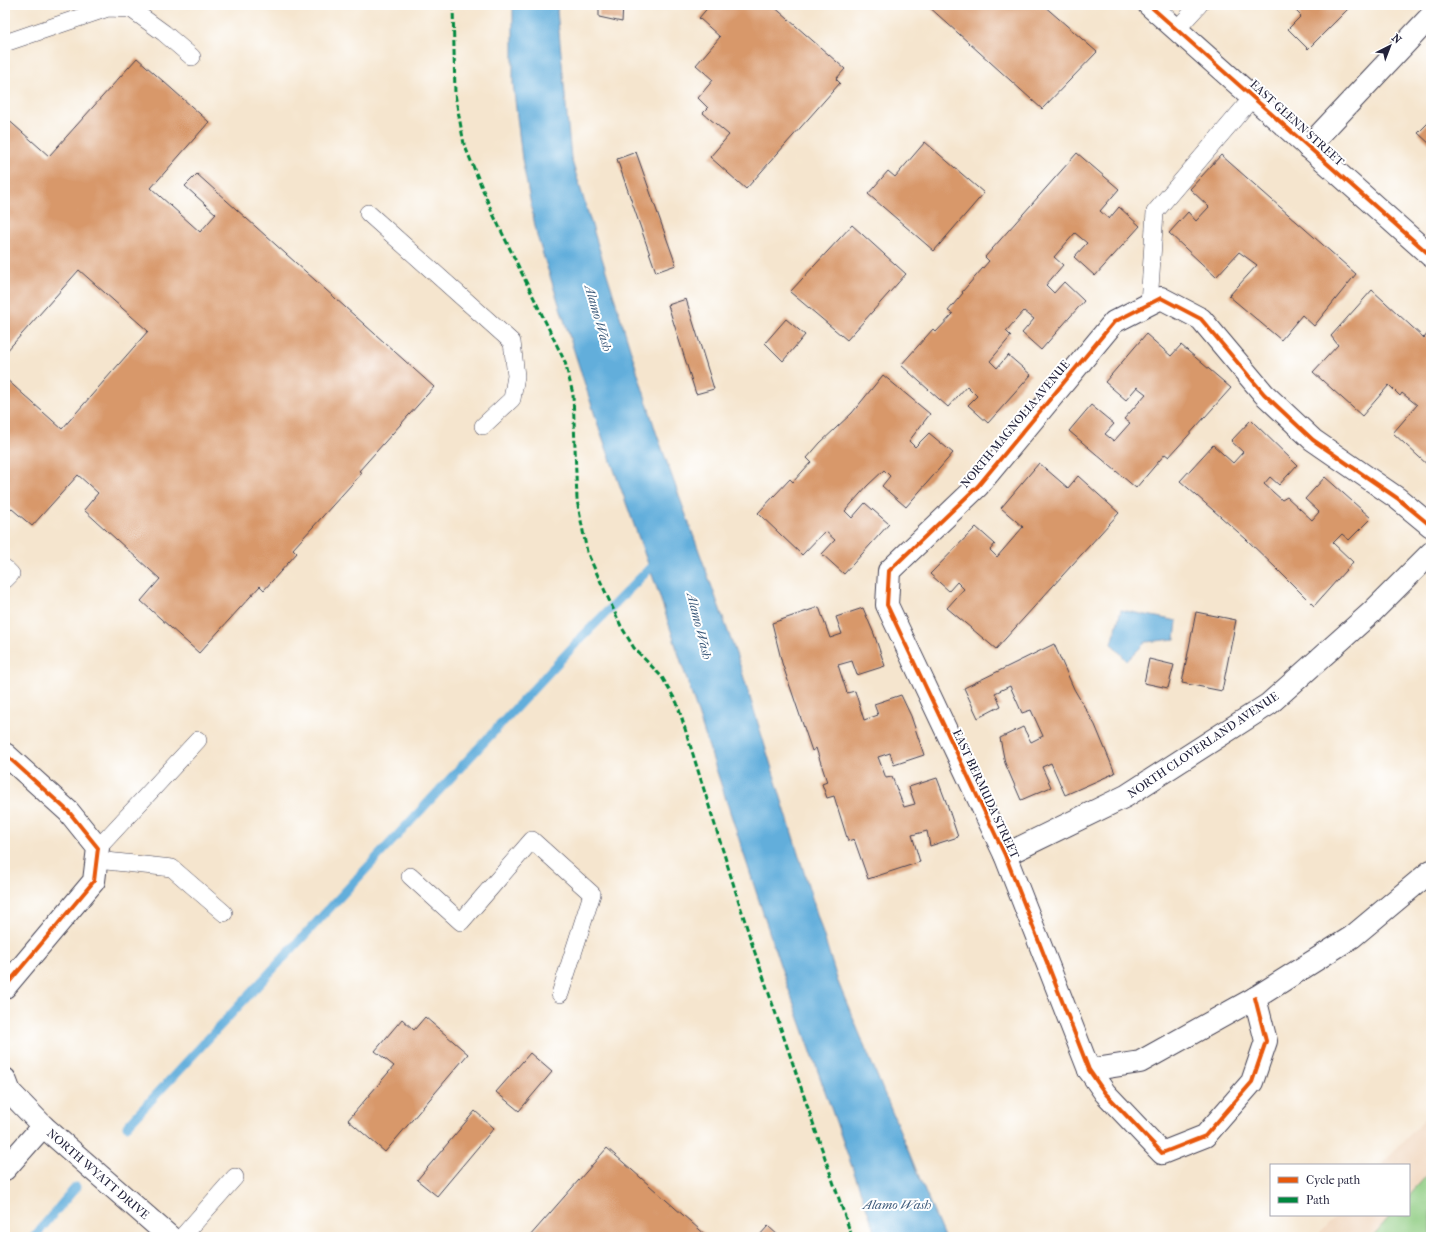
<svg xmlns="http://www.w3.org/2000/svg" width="1436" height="1242" viewBox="0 0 1436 1242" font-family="'IM FELL French Canon',serif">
  <rect width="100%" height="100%" fill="#fff"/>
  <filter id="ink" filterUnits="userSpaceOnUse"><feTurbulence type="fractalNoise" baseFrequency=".025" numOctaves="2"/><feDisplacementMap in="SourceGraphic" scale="8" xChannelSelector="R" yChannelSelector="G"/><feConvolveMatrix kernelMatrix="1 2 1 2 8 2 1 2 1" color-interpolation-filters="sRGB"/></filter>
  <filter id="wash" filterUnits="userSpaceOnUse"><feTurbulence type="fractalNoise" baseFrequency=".012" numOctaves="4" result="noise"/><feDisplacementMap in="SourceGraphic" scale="16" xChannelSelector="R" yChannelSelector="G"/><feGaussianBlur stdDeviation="0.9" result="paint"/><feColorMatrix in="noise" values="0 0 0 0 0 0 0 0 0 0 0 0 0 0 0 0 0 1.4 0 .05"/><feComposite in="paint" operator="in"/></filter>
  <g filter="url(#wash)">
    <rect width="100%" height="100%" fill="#f5e5ce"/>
    <path fill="#f0d5bc" d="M 1431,1111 L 1431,1237 L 1316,1237 L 1336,1215 L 1409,1215 L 1409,1165 L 1382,1165 Z"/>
    <path fill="#8fcc82" stroke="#58775e" d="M 1431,1171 L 1431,1237 L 1372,1237 L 1391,1215 L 1409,1215 L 1409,1195 Z"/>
    <g fill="#62aedb" stroke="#42688b">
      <path d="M 513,5 L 558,5 L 557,11 L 571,158 L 656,432 L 739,662 L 838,982 L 944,1237 L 877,1237 L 780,965 L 659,594 L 599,428 L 537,236 L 522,159 L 513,83 Z"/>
      <path d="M 1121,610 L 1177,621 L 1175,639 L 1146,642 L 1127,661 L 1112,644 Z"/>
    </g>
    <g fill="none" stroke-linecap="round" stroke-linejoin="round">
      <g stroke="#62aedb" stroke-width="9">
        <path d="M 127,1126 L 580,639 L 658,560"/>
        <path d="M 34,1237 L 76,1187"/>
      </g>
    </g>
    <g id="blocks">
      <g fill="#d8986b">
        <path d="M 599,5 L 623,5 L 622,22 L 599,17 Z"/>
        <path d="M 710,5 L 772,5 L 845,69 L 836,79 L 840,83 L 746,189 L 710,157 L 729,135 L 703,113 L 708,108 L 698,98 L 713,80 L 696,65 L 720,37 L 699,18 Z"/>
        <path d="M 927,5 L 1043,5 L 1097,52 L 1042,109 Z"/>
        <path d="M 1296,5 L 1352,5 L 1308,49 L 1288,29 L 1301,16 L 1293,8 Z"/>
        <path d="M 137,58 L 209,122 L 151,188 L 200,232 L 216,214 L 185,186 L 197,174 L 434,387 L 359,471 L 362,473 L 293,549 L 297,553 L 264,590 L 260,586 L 199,653 L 141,601 L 160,579 L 84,510 L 98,493 L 78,475 L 32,526 L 5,503 L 5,378 L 62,429 L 148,331 L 79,270 L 5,353 L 5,117 L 49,156 Z"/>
        <path d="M 1431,120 L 1431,145 L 1418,133 Z"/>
        <path d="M 925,142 L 984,193 L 934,251 L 868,194 L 888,171 L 895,177 Z"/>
        <path d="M 636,152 L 676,265 L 656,272 L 617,159 Z"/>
        <path d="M 1077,153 L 1119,189 L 1100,211 L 1109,219 L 1119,207 L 1140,226 L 1095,276 L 1074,257 L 1087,243 L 1075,233 L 1054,257 L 1063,265 L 1046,285 L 1054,293 L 1064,282 L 1084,301 L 1041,350 L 1022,333 L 1034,319 L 1024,311 L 1006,331 L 1011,336 L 990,361 L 997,368 L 1008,355 L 1031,375 L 988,423 L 968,405 L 977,396 L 967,386 L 948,407 L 901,365 L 933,329 L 936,332 L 953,314 L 948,311 L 963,293 L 962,292 L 989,261 L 985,257 Z"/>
        <path d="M 1221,155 L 1356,274 L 1314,326 L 1302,315 L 1281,340 L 1229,296 L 1257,265 L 1239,252 L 1216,277 L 1169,233 L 1188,212 L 1196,221 L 1209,207 L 1190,189 Z"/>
        <path d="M 852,225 L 906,274 L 847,340 L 790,292 Z"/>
        <path d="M 1372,290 L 1424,338 L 1428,333 L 1431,335 L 1431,468 L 1393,433 L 1417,405 L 1402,393 L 1400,396 L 1389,385 L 1362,416 L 1313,372 L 1338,345 L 1331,336 Z"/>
        <path d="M 686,299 L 714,389 L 696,394 L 668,305 Z"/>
        <path d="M 786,319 L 805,335 L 783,361 L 765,343 Z"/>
        <path d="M 1146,334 L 1171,356 L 1181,345 L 1231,388 L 1169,457 L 1165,454 L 1136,488 L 1069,431 L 1091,405 L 1114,424 L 1105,434 L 1114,441 L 1130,423 L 1124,419 L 1146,394 L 1137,387 L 1126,400 L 1105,382 Z"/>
        <path d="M 883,375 L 930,414 L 909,441 L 915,447 L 929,433 L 953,453 L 906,507 L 882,486 L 890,476 L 884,470 L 867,486 L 845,511 L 852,518 L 865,503 L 889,524 L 844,574 L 822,554 L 835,540 L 825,531 L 802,555 L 758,513 L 790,479 L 793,482 L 811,462 L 807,458 L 820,443 L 852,413 Z"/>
        <path d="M 1251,420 L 1297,465 L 1279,485 L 1270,477 L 1264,484 L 1282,500 L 1287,497 L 1312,520 L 1319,512 L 1305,499 L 1325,477 L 1371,518 L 1349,540 L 1342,534 L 1333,543 L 1353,562 L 1314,606 L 1278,570 L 1246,539 L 1180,481 L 1213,445 L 1233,463 L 1243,452 L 1231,441 Z"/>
        <path d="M 1039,463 L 1068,488 L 1078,476 L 1119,513 L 996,649 L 947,608 L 964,589 L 957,582 L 949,591 L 930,574 L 976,527 L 995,544 L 990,550 L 997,557 L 1023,527 L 1001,508 Z"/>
        <path d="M 819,607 L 830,638 L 842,634 L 836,617 L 863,608 L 874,634 L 885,666 L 857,675 L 852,661 L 838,665 L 847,693 L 855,691 L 864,720 L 878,715 L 874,704 L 901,695 L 911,716 L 924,755 L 894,765 L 890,753 L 878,757 L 886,778 L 892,777 L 904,807 L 915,804 L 909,787 L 937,778 L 948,807 L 958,837 L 930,846 L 927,831 L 912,835 L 920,862 L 868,879 L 854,839 L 848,841 L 834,796 L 827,798 L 822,784 L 827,782 L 816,748 L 812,751 L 782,663 L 772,623 Z"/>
        <path d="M 1196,612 L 1236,620 L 1222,691 L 1182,683 Z"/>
        <path d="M 1054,644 L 1074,689 L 1095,725 L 1115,773 L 1065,795 L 1051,763 L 1042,767 L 1051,787 L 1021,800 L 1005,763 L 1000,738 L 1023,727 L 1031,742 L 1043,736 L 1031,710 L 1022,713 L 1010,686 L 995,693 L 1001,706 L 978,718 L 964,688 Z"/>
        <path d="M 1149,659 L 1174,665 L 1168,688 L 1144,683 Z"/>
        <path d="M 425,1017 L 468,1054 L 385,1152 L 348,1120 L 394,1066 L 375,1051 L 402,1019 L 414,1030 Z"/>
        <path d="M 530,1053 L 552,1072 L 519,1111 L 496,1092 Z"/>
        <path d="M 475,1111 L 494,1128 L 437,1196 L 417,1180 Z"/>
        <path d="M 607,1148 L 708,1237 L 529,1237 Z"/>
        <path d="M 768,1226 L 780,1237 L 758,1237 Z"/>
      </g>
    </g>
  </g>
  <g filter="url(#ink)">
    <use href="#blocks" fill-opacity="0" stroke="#423f51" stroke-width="1"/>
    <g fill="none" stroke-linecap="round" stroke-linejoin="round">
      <g stroke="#423f51" stroke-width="18">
        <g id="service">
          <path d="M 1176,30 L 1199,5"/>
          <path d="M 5,43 L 108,8 L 131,9 L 164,33 L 192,57"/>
          <path d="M 368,213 L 512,342 L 516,376 L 512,399 L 483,426"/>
          <path d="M 1149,304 L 1155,212 L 1253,97"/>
          <path d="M 5,568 L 11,574 L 5,580"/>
          <path d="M 98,848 L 198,740"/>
          <path d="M 97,860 L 172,868 L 224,913"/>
          <path d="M 410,876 L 461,922 L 532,840 L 592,894 L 560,994"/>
          <path d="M 182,1237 L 235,1177"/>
        </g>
      </g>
      <g stroke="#423f51" stroke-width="24">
        <g id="minor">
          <path d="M 1308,147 L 1431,16"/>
          <path d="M 5,754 L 69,812 L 98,848 L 94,881 L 5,987"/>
          <path d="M 1005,855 L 1126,796 L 1269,704 L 1372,612 L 1431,553"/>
          <path d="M 1255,998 L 1266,1041 L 1252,1082 L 1205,1136 L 1162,1153 L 1105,1093 L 1089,1070 L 1005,855 L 887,605 L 889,571 L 978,486 L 1114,322 L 1161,298 L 1201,319 L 1264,394 L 1313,440 L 1397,498 L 1431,526"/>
          <path d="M 1089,1070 L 1140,1062 L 1255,998 L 1352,937 L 1431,871"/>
          <path d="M 5,1079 L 10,1092 L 43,1126 L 170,1237"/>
          <path d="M 5,1169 L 43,1126"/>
        </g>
      </g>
      <g stroke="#423f51" stroke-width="24">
        <path id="tertiary" d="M 1149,5 L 1431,256"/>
      </g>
      <use href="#service" stroke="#fff" stroke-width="17"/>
      <use href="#minor" stroke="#fff" stroke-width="22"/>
      <use href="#tertiary" stroke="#fff" stroke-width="22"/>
      <path stroke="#00873e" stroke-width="3" stroke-dasharray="6 3" stroke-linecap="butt" d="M 453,5 L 455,94 L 464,144 L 492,212 L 565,362 L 573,394 L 577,500 L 587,552 L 621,626 L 634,648 L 662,677 L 677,703 L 752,944 L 852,1237"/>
      <g stroke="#fff" stroke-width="6">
        <g id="cycleway">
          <path d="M 1149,5 L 1431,256"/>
          <path d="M 5,754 L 69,812 L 98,848 L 94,881 L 5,987"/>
          <path d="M 1255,998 L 1266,1041 L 1252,1082 L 1205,1136 L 1162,1153 L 1105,1093 L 1089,1070 L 1005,855 L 887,605 L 889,571 L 978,486 L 1114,322 L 1161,298 L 1201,319 L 1264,394 L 1313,440 L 1397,498 L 1431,526"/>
        </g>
      </g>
      <use href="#cycleway" stroke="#e8590c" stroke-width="4"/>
    </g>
  </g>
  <g text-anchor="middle" stroke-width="4" stroke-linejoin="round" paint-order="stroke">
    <g font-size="12" fill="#22223b" stroke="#fff">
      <text transform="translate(1297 123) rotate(42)" y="4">EAST GLENN STREET</text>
      <text transform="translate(1015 424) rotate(-50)" y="4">NORTH MAGNOLIA AVENUE</text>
      <text transform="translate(1203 745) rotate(-34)" y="4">NORTH CLOVERLAND AVENUE</text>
      <text transform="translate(986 794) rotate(65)" y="4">EAST BERMUDA STREET</text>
      <text transform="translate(98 1174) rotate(41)" y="4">NORTH WYATT DRIVE</text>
    </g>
    <g font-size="13" font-style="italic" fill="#3c5a7b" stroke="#fff">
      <text transform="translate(599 318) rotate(74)" y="5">Alamo Wash</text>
      <text transform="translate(700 626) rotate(76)" y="5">Alamo Wash</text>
      <text x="897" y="1209">Alamo Wash</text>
    </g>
  </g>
  <rect width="1436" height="1242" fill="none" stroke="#fff" stroke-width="20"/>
  <rect x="1270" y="1164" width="140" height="52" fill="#ffffff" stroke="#a7a7b1"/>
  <rect x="1278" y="1177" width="20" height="6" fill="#e8590c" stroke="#a7a7b1"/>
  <text x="1306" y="1184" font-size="12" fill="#22223b">Cycle path</text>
  <rect x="1278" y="1197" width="20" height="6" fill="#00873e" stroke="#a7a7b1"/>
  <text x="1306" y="1204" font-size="12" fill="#22223b">Path</text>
  <g transform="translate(1390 46) rotate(42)" stroke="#ffffff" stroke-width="3" paint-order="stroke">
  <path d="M0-3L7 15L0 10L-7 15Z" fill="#22223b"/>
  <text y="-6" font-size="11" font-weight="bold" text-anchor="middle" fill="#22223b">N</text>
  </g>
</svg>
